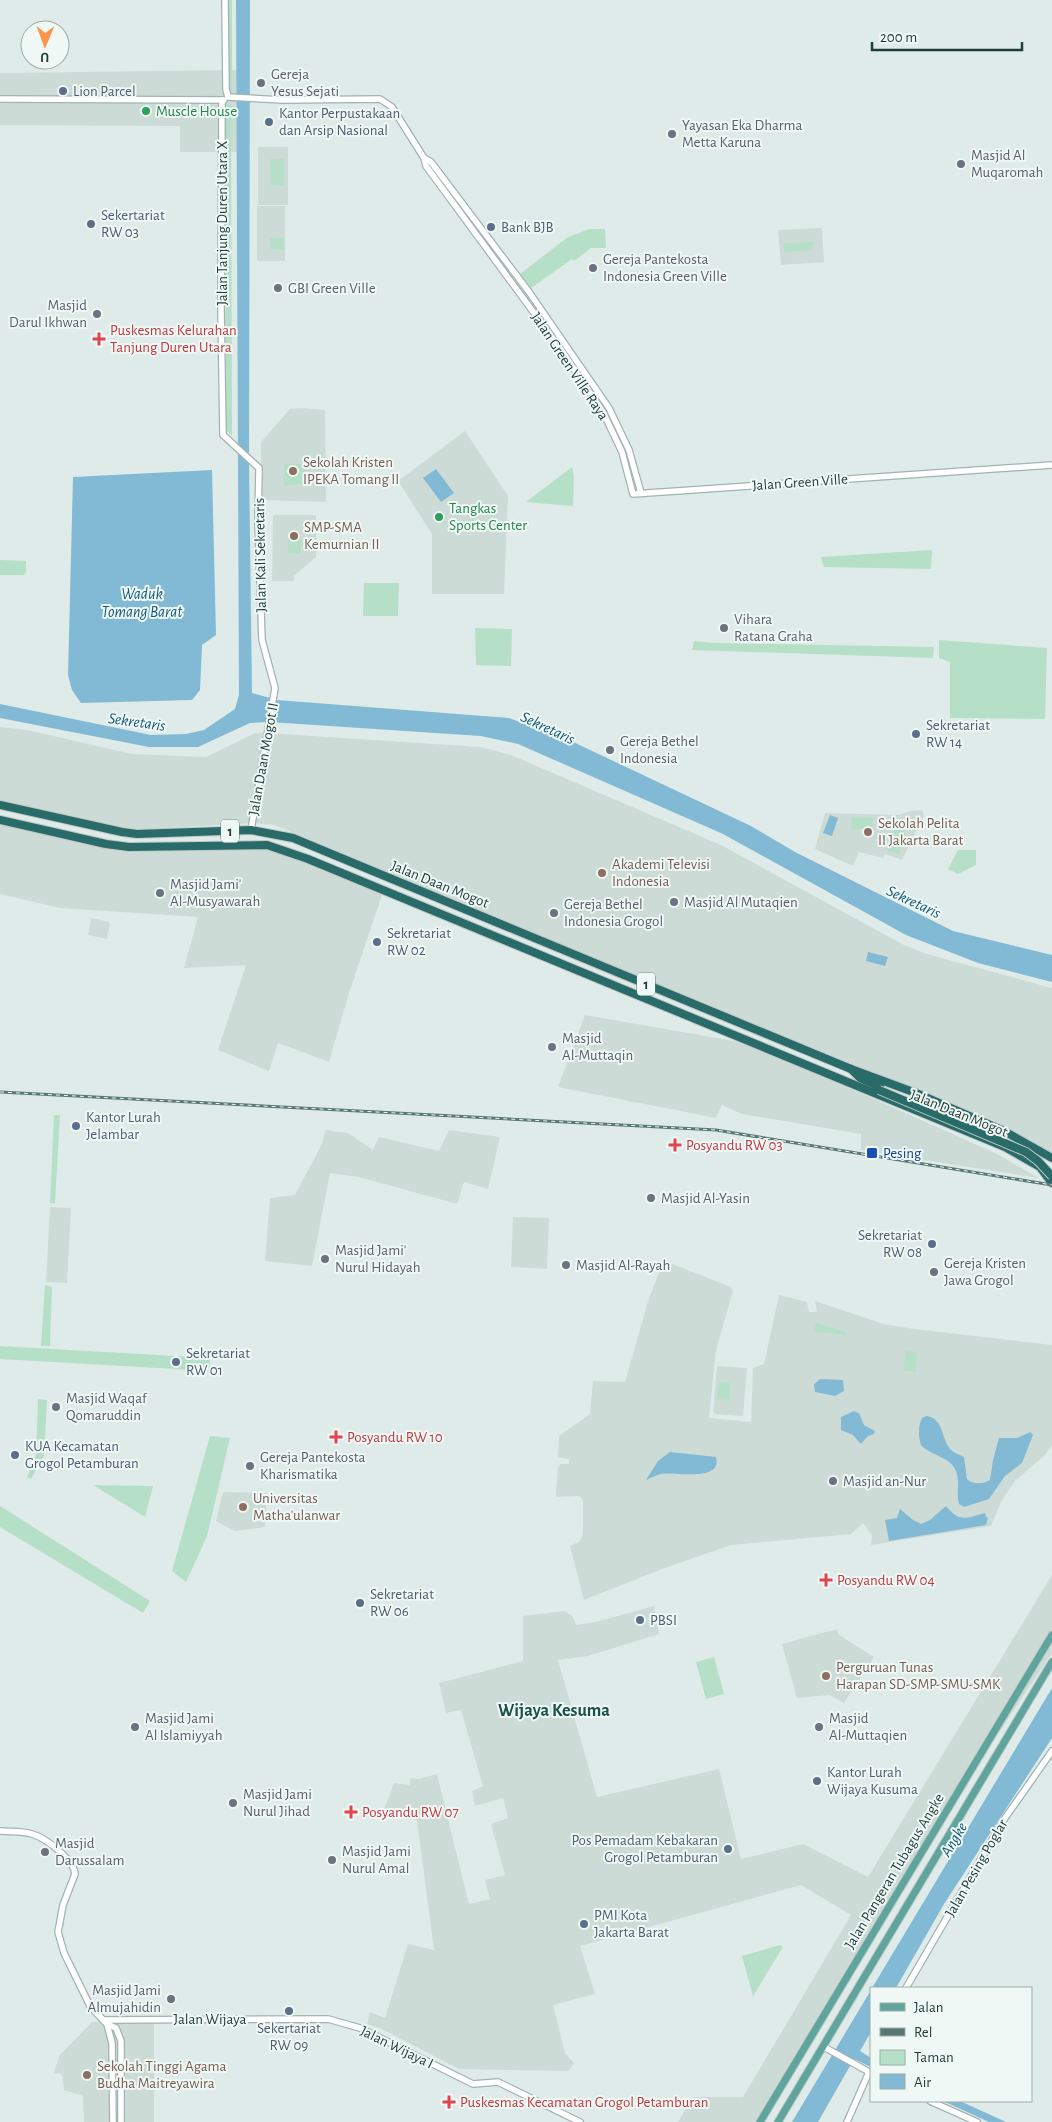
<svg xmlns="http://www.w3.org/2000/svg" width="1052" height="2122" viewBox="0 0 1052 2122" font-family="'Alegreya Sans',sans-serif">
  <rect width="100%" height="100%" fill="#dfebe8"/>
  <g fill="#cddbd7">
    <path d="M 236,70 L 237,152 L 180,152 L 180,126 L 0,125 L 0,73 Z"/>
    <rect x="258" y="147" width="30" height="58"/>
    <rect x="257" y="206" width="28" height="55"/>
    <path d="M 822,228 L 824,262 L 781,265 L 778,230 Z"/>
    <path d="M 301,408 L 325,410 L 326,502 L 261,500 L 261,442 L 290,409 Z"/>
    <path d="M 465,431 L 508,496 L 504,594 L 432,594 L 432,534 L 398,481 Z"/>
    <path d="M 273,515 L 316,515 L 316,557 L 294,576 L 294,581 L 272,581 Z"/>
    <path d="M 0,727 L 27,730 L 132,754 L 206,757 L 255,733 L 267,733 L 480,747 L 511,755 L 721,845 L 902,944 L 927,954 L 1052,988 L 1052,1154 L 883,1077 L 608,965 L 274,825 L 252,823 L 135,830 L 0,802 Z"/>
    <path d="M 922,810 L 924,815 L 902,860 L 885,854 L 883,858 L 859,852 L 853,866 L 815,849 L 825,813 L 899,815 L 910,811 Z"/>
    <path d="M 0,821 L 101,842 L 244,844 L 306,861 L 382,895 L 349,993 L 329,1062 L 278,1043 L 269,1071 L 218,1050 L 246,965 L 184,968 L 198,917 L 60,908 L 0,894 Z"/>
    <path d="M 91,918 L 110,922 L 107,939 L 88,935 Z"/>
    <path d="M 585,1015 L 751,1044 L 995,1153 L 1039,1178 L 861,1150 L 861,1134 L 742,1114 L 722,1105 L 716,1118 L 558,1087 Z"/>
    <path d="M 325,1130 L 348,1133 L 373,1150 L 379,1137 L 439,1151 L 449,1130 L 500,1137 L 488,1189 L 464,1182 L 457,1204 L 359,1177 L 330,1173 L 312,1266 L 265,1261 L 270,1198 L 295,1195 L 322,1144 Z"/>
    <path d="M 50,1207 L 71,1208 L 67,1283 L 46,1282 Z"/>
    <path d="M 513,1217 L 549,1218 L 547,1269 L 511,1267 Z"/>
    <path d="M 667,1262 L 731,1287 L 733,1291 L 716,1350 L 709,1418 L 751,1422 L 753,1368 L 764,1364 L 779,1295 L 807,1302 L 809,1312 L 817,1312 L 815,1301 L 884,1324 L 914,1329 L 1052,1345 L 1052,1445 L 1045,1455 L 1014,1482 L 1001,1502 L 991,1526 L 871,1545 L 872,1535 L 863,1523 L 851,1534 L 731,1545 L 662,1569 L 584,1600 L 570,1546 L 580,1541 L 583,1534 L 583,1501 L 581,1497 L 578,1496 L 557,1497 L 556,1495 L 558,1467 L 561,1464 L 569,1464 L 569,1459 L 558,1457 L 559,1436 L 590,1414 L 593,1381 L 625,1382 L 649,1298 L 663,1263 Z"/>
    <path d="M 717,1366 L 747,1368 L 743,1416 L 713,1414 Z"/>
    <path d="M 223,1492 L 267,1493 L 265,1527 L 235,1531 L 216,1521 Z"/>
    <path d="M 1052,1575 L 1052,1653 L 894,1890 L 756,2122 L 678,2122 L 693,2097 L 743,2097 L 851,1915 L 801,1885 L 580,1946 L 595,1994 L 553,2005 L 565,2053 L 574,2063 L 569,2071 L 459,2069 L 380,2028 L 367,2024 L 370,2012 L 385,2018 L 408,1944 L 434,1950 L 417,1820 L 384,1810 L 394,1783 L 409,1785 L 411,1778 L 419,1779 L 437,1774 L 469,1904 L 490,1899 L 485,1880 L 505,1875 L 491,1824 L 508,1818 L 503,1798 L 475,1806 L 472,1791 L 483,1786 L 461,1710 L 446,1713 L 439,1683 L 523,1661 L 523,1616 L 565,1611 L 573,1617 L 576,1625 L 596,1622 L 654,1606 L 659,1634 L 588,1656 L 558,1660 L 597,1797 L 719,1769 L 741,1859 L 803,1844 L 868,1877 Z"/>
    <path d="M 837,1629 L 839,1635 L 874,1657 L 844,1703 L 830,1695 L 797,1698 L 782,1644 Z"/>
    <path d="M 154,2018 L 154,2122 L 84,2122 L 83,2096 L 64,2090 L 62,2074 L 54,2073 L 59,2056 L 92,2022 Z"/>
  </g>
  <g fill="#b6dfc8">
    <path d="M 227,0 L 232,0 L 232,92 L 227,88 Z"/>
    <path d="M 224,104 L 231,104 L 232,436 L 226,430 Z"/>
    <path d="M 270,159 L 284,159 L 284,185 L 271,185 Z"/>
    <path d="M 590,229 L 605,229 L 606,248 L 591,248 L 574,261 L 572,259 L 531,288 L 520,274 L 568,237 Z"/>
    <rect x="270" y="238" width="14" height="11"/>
    <path d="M 813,242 L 813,250 L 784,252 L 784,243 Z"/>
    <rect x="284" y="464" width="21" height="21"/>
    <path d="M 572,467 L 574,476 L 573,506 L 526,502 Z"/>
    <rect x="288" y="536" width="13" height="17"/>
    <path d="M 932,550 L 931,569 L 824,567 L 821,557 Z"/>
    <path d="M 0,560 L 26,561 L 26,573 L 23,575 L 0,575 Z"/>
    <path d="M 364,583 L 399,583 L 398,616 L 363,616 Z"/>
    <path d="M 475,628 L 512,629 L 511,666 L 476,665 Z"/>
    <path d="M 939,640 L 1047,648 L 1045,719 L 950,718 L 950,662 L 939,658 Z"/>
    <path d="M 694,641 L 715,643 L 934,647 L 933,658 L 692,650 Z"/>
    <path d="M 852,817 L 873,818 L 872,829 L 851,829 Z"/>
    <path d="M 894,828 L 906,832 L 899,854 L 888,851 Z"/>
    <path d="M 958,850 L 976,850 L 976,865 L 958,874 L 948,869 Z"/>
    <path d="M 54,1115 L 60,1115 L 55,1203 L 50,1203 Z"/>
    <path d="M 45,1285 L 52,1287 L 50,1346 L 41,1346 Z"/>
    <path d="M 816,1323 L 847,1332 L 846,1335 L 814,1332 Z"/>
    <path d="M 0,1346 L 210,1358 L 210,1371 L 0,1359 Z"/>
    <path d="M 905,1351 L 918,1352 L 916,1372 L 904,1371 Z"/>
    <path d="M 719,1382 L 730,1383 L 729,1400 L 717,1399 Z"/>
    <path d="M 38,1399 L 47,1400 L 44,1456 L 31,1479 L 27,1477 L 36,1455 Z"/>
    <path d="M 210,1436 L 230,1438 L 207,1536 L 186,1582 L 172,1571 Z"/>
    <path d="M 93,1485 L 153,1486 L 145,1517 Z"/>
    <path d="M 0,1506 L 150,1601 L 143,1613 L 0,1527 Z"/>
    <path d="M 714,1657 L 724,1694 L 706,1699 L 696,1662 Z"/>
    <path d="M 780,1945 L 783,1947 L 753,1996 L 742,1956 Z"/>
  </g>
  <g fill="#82bad5">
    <path d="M 236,0 L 250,0 L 249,462 L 252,693 L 277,700 L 509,718 L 571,741 L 751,826 L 795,852 L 953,931 L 1052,955 L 1052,982 L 978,963 L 906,935 L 723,834 L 518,744 L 481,736 L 269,722 L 250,723 L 198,747 L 149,747 L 0,718 L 0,704 L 151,735 L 186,734 L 204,730 L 235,709 L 239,695 Z"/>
    <path d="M 436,469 L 454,493 L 441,502 L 423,478 Z"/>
    <path d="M 212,470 L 216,635 L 202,645 L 200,690 L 192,700 L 81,703 L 72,690 L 68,675 L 73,477 Z"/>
    <path d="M 830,815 L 838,818 L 832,836 L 823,833 Z"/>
    <path d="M 868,952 L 888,957 L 885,966 L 866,961 Z"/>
    <path d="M 820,1379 L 843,1380 L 844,1391 L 835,1396 L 815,1392 L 814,1384 Z"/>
    <path d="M 854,1411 L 859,1413 L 864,1425 L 875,1431 L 874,1434 L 868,1436 L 861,1444 L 853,1435 L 841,1430 L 841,1417 Z"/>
    <path d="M 926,1416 C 944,1418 941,1438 950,1449 C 954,1453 960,1455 964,1457 L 967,1479 C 973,1485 983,1484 990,1480 L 993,1460 L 999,1438 L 1017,1438 L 1030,1432 L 1033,1435 L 1022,1463 L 1005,1476 L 989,1499 L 964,1507 L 959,1504 C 956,1493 960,1482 956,1471 C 950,1456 931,1456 921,1445 C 918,1435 918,1427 922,1418 Z"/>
    <path d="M 670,1452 L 716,1457 C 723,1483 674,1471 661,1474 C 656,1475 651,1478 646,1480 L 658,1461 Z"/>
    <path d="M 946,1506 C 960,1523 966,1518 985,1513 L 986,1517 L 988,1517 L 986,1525 L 889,1541 L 885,1520 L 897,1518 L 900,1509 L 913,1520 L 921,1524 L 930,1520 Z"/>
    <path d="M 1052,1688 L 1052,1738 L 944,1904 L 896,1988 L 872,1988 Z"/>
    <path d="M 871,1990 L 871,2032 L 860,2051 L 871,2058 L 871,2067 L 854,2059 L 818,2122 L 792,2122 Z"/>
    <path d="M 943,2101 L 960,2101 L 1006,2122 L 989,2122 Z"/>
  </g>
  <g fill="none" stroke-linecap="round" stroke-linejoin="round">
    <g stroke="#a2b3b0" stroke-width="8">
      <g id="minor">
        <path d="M 225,0 L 226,89 L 228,97 L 283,100 L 380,99 L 392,107 L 424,158 L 426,166 L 562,351 L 603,412 L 622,452 L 633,494 L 1052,465"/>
        <path d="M 0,99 L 224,100"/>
        <path d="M 222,100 L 221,310 L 223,435 L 259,468 L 258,522 L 262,640 L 275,688 L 251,830"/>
        <path d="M 424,158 L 431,162 L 529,292 L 609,408 L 629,450 L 641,493"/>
        <path d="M 0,1831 C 11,1832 22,1831 32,1834 C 46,1838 74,1860 75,1874 L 63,1905 L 58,1932 L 64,1953 L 90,2006 L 107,2024 L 112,2043 L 113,2122"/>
        <path d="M 906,1988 L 1003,1821 L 1052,1751"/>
        <path d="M 103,2020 L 328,2019 L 360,2028 L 473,2084 L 498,2082 L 580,2122"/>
        <path d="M 107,2024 L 116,2028 L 121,2041 L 121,2122"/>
        <path d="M 824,2047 L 871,2073"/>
        <path d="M 930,2101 L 977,2122"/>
        <path d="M 847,2122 L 869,2072"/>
      </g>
    </g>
    <g stroke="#c0c8c8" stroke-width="9">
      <g id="major">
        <path d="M 760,2122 L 1052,1635"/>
        <path d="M 778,2122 L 1052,1662"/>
      </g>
    </g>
    <g stroke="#c0c8c8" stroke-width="10">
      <g id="highway">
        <path d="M 0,805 L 122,832 L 137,834 L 251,830 L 293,838 L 851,1069 L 916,1093 L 1004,1131 L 1052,1158"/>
        <path d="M 0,820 L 106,844 L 129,847 L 267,845 L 308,859 L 1005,1147 L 1040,1167 L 1052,1183"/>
        <path d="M 851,1069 L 860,1078 L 880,1087"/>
      </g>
    </g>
    <use href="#minor" stroke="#fff" stroke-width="5.5"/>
    <use href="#major" stroke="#60a49e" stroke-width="7"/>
    <use href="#highway" stroke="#286b68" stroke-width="8"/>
    <g stroke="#597875" stroke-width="3">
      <path id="rail" d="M 0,1092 L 716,1130 L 1052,1185"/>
    </g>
    <use href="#rail" stroke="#eff8f5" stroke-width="1" stroke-dasharray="4" stroke-linecap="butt"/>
    <g stroke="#c0c8c8" stroke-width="10" stroke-linecap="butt">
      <path id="highway-bridge" d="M 879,1090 L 1026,1152 L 1038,1161 L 1052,1176"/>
    </g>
    <use href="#highway-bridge" stroke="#286b68" stroke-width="8"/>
  </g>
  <g fill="#6b7280" stroke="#eff8f5" stroke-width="2">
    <circle cx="261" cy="83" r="5"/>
    <circle cx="672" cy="134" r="5"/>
    <circle cx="961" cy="164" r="5"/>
    <circle cx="593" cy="268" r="5"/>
    <circle cx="278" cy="288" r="5"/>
    <circle cx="97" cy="314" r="5"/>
    <circle cx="724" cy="628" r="5"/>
    <circle cx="610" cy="750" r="5"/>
    <circle cx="160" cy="893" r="5"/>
    <circle cx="674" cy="902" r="5"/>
    <circle cx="554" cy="913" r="5"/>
    <circle cx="552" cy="1047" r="5"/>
    <circle cx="651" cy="1198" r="5"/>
    <circle cx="325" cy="1259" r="5"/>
    <circle cx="566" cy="1265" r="5"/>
    <circle cx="934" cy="1272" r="5"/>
    <circle cx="56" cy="1407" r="5"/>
    <circle cx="250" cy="1466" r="5"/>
    <circle cx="833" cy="1481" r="5"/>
    <circle cx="135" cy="1727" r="5"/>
    <circle cx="819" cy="1727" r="5"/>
    <circle cx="233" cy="1803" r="5"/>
    <circle cx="45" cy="1852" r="5"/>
    <circle cx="332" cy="1860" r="5"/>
    <circle cx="171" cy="1999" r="5"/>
  </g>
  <g fill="#5c6f8a" stroke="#eff8f5" stroke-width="2">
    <circle cx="63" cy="91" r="5"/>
    <circle cx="269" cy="122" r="5"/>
    <circle cx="91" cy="224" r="5"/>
    <circle cx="491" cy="227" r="5"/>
    <circle cx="916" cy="734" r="5"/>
    <circle cx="377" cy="942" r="5"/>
    <circle cx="76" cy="1126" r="5"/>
    <circle cx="932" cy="1244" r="5"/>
    <circle cx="176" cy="1362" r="5"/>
    <circle cx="15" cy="1455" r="5"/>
    <circle cx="360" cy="1603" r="5"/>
    <circle cx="640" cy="1620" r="5"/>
    <circle cx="817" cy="1781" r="5"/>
    <circle cx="728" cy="1849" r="5"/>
    <circle cx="584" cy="1924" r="5"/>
    <circle cx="289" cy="2011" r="5"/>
  </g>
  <g fill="#2e9e5b" stroke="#eff8f5" stroke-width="2">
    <circle cx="146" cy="111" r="5"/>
    <circle cx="439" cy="517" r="5"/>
  </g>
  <g fill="#e0444e" stroke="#eff8f5" stroke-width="2">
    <path d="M96.5 331.5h5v5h5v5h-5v5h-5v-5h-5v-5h5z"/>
    <path d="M672.5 1137.5h5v5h5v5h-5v5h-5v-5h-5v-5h5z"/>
    <path d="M333.5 1429.5h5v5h5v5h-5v5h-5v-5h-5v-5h5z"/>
    <path d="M823.5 1572.5h5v5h5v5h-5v5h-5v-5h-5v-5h5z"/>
    <path d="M348.5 1804.5h5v5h5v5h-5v5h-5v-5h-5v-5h5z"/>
    <path d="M446.5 2094.5h5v5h5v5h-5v5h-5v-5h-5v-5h5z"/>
  </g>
  <g fill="#8d6e63" stroke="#eff8f5" stroke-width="2">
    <circle cx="293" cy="471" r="5"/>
    <circle cx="294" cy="536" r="5"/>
    <circle cx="868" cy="832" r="5"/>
    <circle cx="602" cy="873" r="5"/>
    <circle cx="243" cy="1507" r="5"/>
    <circle cx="826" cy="1676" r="5"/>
    <circle cx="87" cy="2075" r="5"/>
  </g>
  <rect fill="#1a4fb4" stroke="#eff8f5" stroke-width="2" x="866" y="1147" width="12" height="12" rx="2.5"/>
  <g text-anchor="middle" stroke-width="4" stroke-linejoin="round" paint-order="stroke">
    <g fill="#eff8f5" stroke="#5d7471" stroke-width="1">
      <rect x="221" y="819.5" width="18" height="23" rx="4"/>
      <rect x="637" y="972.5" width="18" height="23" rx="4"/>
    </g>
    <g font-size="14" font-weight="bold" fill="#1f3c39">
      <text x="230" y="836">1</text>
      <text x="646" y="989">1</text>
    </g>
    <g font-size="15" fill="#5b616d" stroke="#eff8f5" text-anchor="start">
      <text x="271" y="79">Gereja<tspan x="271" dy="17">Yesus Sejati</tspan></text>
      <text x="682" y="130">Yayasan Eka Dharma<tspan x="682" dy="17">Metta Karuna</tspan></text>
      <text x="971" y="160">Masjid Al<tspan x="971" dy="17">Muqaromah</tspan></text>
      <text x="603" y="264">Gereja Pantekosta<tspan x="603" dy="17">Indonesia Green Ville</tspan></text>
      <text x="288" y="293">GBI Green Ville</text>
      <text x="87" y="310" text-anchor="end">Masjid<tspan x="87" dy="17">Darul Ikhwan</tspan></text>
      <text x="734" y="624">Vihara<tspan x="734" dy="17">Ratana Graha</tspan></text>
      <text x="620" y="746">Gereja Bethel<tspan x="620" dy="17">Indonesia</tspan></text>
      <text x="170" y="889">Masjid Jami'<tspan x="170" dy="17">Al-Musyawarah</tspan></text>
      <text x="684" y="907">Masjid Al Mutaqien</text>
      <text x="564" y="909">Gereja Bethel<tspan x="564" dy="17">Indonesia Grogol</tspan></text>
      <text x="562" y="1043">Masjid<tspan x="562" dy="17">Al-Muttaqin</tspan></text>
      <text x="661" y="1203">Masjid Al-Yasin</text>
      <text x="335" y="1255">Masjid Jami'<tspan x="335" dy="17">Nurul Hidayah</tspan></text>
      <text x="944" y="1268">Gereja Kristen<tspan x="944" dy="17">Jawa Grogol</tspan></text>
      <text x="576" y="1270">Masjid Al-Rayah</text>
      <text x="66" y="1403">Masjid Waqaf<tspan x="66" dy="17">Qomaruddin</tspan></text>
      <text x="260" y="1462">Gereja Pantekosta<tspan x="260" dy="17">Kharismatika</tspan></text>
      <text x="843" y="1486">Masjid an-Nur</text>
      <text x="145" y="1723">Masjid Jami<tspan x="145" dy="17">Al Islamiyyah</tspan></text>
      <text x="829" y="1723">Masjid<tspan x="829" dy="17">Al-Muttaqien</tspan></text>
      <text x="243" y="1799">Masjid Jami<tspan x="243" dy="17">Nurul Jihad</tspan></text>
      <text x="55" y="1848">Masjid<tspan x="55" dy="17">Darussalam</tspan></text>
      <text x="342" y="1856">Masjid Jami<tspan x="342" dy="17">Nurul Amal</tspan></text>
      <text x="161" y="1995" text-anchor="end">Masjid Jami<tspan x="161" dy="17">Almujahidin</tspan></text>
    </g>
    <g font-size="15" fill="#4e5e75" stroke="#eff8f5" text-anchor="start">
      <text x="73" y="96">Lion Parcel</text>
      <text x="279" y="118">Kantor Perpustakaan<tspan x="279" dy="17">dan Arsip Nasional</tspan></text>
      <text x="101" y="220">Sekertariat<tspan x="101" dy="17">RW 03</tspan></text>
      <text x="501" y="232">Bank BJB</text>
      <text x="926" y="730">Sekretariat<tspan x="926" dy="17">RW 14</tspan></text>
      <text x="387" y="938">Sekretariat<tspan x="387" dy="17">RW 02</tspan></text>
      <text x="86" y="1122">Kantor Lurah<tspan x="86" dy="17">Jelambar</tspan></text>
      <text x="922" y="1240" text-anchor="end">Sekretariat<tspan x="922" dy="17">RW 08</tspan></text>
      <text x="186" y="1358">Sekretariat<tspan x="186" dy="17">RW 01</tspan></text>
      <text x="25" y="1451">KUA Kecamatan<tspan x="25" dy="17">Grogol Petamburan</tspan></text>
      <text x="370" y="1599">Sekretariat<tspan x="370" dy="17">RW 06</tspan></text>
      <text x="650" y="1625">PBSI</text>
      <text x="827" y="1777">Kantor Lurah<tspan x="827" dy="17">Wijaya Kusuma</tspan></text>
      <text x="718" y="1845" text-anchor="end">Pos Pemadam Kebakaran<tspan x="718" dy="17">Grogol Petamburan</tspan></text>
      <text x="594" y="1920">PMI Kota<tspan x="594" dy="17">Jakarta Barat</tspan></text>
      <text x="289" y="2033" text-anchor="middle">Sekertariat<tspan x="289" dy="17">RW 09</tspan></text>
    </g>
    <g font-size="15" fill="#27864d" stroke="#eff8f5" text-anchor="start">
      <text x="156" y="116">Muscle House</text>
      <text x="449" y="513">Tangkas<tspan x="449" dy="17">Sports Center</tspan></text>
    </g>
    <g font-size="15" fill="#1f3c39" stroke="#eff8f5">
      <text transform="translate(222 223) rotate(-90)" y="5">Jalan Tanjung Duren Utara X</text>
      <text transform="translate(570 366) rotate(56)" y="5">Jalan Green Ville Raya</text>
      <text transform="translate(800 482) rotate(-4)" y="5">Jalan Green Ville</text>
      <text transform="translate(260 555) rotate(-91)" y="5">Jalan Kali Sekretaris</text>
      <text transform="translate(263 759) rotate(-80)" y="5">Jalan Daan Mogot II</text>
      <text transform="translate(440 884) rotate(22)" y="5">Jalan Daan Mogot</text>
      <text transform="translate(959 1113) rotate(22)" y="5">Jalan Daan Mogot</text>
      <text transform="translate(976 1868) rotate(-60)" y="5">Jalan Pesing Poglar</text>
      <text transform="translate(894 1871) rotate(-59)" y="5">Jalan Pangeran Tubagus Angke</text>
      <text x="210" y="2024">Jalan Wijaya</text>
      <text transform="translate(397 2047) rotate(26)" y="5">Jalan Wijaya I</text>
    </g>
    <g font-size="15" fill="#be3a42" stroke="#eff8f5" text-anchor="start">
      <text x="110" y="335">Puskesmas Kelurahan<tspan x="110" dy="17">Tanjung Duren Utara</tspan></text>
      <text x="686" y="1150">Posyandu RW 03</text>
      <text x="347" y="1442">Posyandu RW 10</text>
      <text x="837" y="1585">Posyandu RW 04</text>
      <text x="362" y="1817">Posyandu RW 07</text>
      <text x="460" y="2107">Puskesmas Kecamatan Grogol Petamburan</text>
    </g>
    <g font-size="15" fill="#785e54" stroke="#eff8f5" text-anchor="start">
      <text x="303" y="467">Sekolah Kristen<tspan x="303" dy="17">IPEKA Tomang II</tspan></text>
      <text x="304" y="532">SMP-SMA<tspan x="304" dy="17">Kemurnian II</tspan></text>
      <text x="878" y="828">Sekolah Pelita<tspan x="878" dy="17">II Jakarta Barat</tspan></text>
      <text x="612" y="869">Akademi Televisi<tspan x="612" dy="17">Indonesia</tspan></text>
      <text x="253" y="1503">Universitas<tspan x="253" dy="17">Matha'ulanwar</tspan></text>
      <text x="836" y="1672">Perguruan Tunas<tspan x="836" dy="17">Harapan SD-SMP-SMU-SMK</tspan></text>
      <text x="97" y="2071">Sekolah Tinggi Agama<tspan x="97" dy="17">Budha Maitreyawira</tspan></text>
    </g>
    <g font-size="15" fill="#164399" stroke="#eff8f5" text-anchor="start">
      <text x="883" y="1158">Pesing</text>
    </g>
    <g font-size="16" font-style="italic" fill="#155a7c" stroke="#eff8f5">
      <text x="142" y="599">Waduk<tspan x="142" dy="18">Tomang Barat</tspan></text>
      <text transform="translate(137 721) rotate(8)" y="6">Sekretaris</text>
      <text transform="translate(548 727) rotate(25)" y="6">Sekretaris</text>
      <text transform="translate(914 901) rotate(25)" y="6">Sekretaris</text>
      <text transform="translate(953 1839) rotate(-59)" y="6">Angke</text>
    </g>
    <g font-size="18" font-weight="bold" fill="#19504c" stroke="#eff8f5">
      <text x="554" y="1716">Wijaya Kesuma</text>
    </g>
  </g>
  <rect x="870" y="1987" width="162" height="115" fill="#eff8f5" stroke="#9cadaa"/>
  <rect x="880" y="2003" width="25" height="8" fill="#60a49e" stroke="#9cadaa"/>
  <text x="914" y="2012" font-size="15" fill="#1f3c39">Jalan</text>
  <rect x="880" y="2028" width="25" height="8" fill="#597875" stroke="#9cadaa"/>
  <text x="914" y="2037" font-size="15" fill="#1f3c39">Rel</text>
  <rect x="880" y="2050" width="25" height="15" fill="#b6dfc8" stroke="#9cadaa"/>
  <text x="914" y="2062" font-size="15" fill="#1f3c39">Taman</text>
  <rect x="880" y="2074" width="25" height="15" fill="#82bad5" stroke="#9cadaa"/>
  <text x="914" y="2087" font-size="15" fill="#1f3c39">Air</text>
  <g transform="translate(45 45) rotate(181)"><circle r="24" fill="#eff8f5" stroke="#9cadaa"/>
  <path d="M0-4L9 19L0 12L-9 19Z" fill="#fc954c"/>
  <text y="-8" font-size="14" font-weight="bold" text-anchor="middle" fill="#1f3c39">U</text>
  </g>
  <path d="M872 42v8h150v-8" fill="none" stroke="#1f3c39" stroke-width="2.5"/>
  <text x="880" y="42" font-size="15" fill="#1f3c39" stroke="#eff8f5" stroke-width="4" paint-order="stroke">200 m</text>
</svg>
